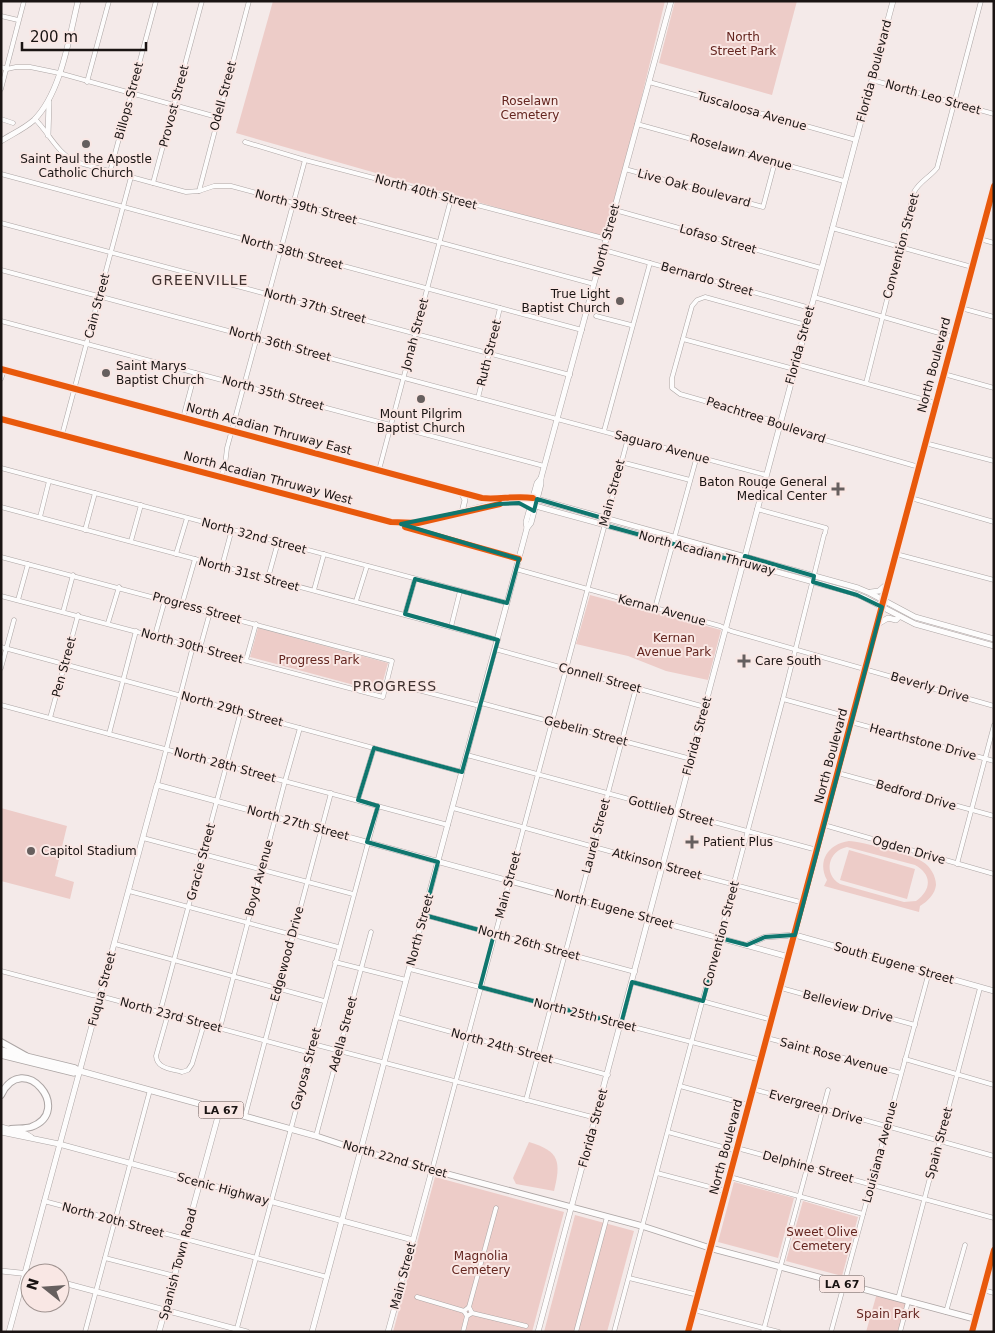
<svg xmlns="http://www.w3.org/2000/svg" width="995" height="1333" viewBox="0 0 995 1333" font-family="'DejaVu Sans',sans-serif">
  <rect width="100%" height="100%" fill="#f4eae9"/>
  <g fill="#edccc8" fill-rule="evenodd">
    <path d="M 273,1 L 665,1 L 607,239 L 236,133 Z"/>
    <path d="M 675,1 L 797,1 L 772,95 L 659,63 Z"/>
    <path d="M 590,595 L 721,630 L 708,680 L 666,671 L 628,656 L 576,644 Z"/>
    <path d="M 258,628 L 388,663 L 380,692 L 250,657 Z"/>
    <path d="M 1,808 L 67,826 L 55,876 L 74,882 L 70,899 L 1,881 Z"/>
    <path d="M 849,841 C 862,842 913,854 923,862 C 930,866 936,876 936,885 C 935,894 928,901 920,906 L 919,912 L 824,886 L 827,880 C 817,861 828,844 849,841 ZM 847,847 L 915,865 C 932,874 932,890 916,901 L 904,902 L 840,884 C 823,874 828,851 847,847 Z"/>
    <path d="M 849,850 L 915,869 L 907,899 L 840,880 Z"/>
    <path d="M 529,1142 C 560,1151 561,1162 554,1191 L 516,1184 L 513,1178 Z"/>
    <path d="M 435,1177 L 564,1212 L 532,1332 L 393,1332 Z"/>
    <path d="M 734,1182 L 794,1198 L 778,1258 L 718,1242 Z"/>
    <path d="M 803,1201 L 858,1217 L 842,1276 L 786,1261 Z"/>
    <path d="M 575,1215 L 634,1231 L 607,1332 L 544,1332 Z"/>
    <path d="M 877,1293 L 908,1302 L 900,1332 L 866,1332 Z"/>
  </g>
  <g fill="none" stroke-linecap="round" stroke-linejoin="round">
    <g stroke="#aca5a4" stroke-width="5">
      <g id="street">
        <path d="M 1,16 L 18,20"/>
        <path d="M 1,67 L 7,69 L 16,67 L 30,67 L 59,73 L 217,117"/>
        <path d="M 872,80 L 994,114"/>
        <path d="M 87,82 L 109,1"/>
        <path d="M 649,82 L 856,140"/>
        <path d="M 1,89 L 24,1"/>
        <path d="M 1,119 L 13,123"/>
        <path d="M 35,119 C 49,133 57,153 76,162 L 186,192 L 199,191 L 214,186 L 231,186 L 594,284"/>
        <path d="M 637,124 L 844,181"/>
        <path d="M 245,142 L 305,160 L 607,239"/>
        <path d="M 625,169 L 763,207 L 775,162"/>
        <path d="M 110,172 L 156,1"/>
        <path d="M 1,174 L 582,330"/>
        <path d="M 153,183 L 202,1"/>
        <path d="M 199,191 L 249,1"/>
        <path d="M 615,210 L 821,268"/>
        <path d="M 1,223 L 570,375"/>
        <path d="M 832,228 L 972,267"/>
        <path d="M 980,239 L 994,243"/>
        <path d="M 604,250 L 810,308"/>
        <path d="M 1,270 L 766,475"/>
        <path d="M 814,297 L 953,337"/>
        <path d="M 961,308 L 994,317"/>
        <path d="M 596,316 L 631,325"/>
        <path d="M 1,321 L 544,466"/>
        <path d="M 806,325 L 705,297 L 697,300 L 692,306 L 672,378 L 672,388 L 680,394 L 774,421 L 783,428 L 919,467"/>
        <path d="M 683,339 L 794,369"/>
        <path d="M 796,364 L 936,403"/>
        <path d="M 944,374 L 994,388"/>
        <path d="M 1,379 L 4,370"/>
        <path d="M 866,383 L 914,192 C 920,181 929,178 937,168 L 981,1"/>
        <path d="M 478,398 L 500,308"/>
        <path d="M 183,418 L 195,373"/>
        <path d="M 604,431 L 650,263"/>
        <path d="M 62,435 L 131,177"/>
        <path d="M 925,443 L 994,461"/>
        <path d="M 621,462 L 690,480"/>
        <path d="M 1,468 L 507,603"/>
        <path d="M 379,470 L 451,199"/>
        <path d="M 221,477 L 225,465 L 227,448 L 305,160"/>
        <path d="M 911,498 L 994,522"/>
        <path d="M 1,507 L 498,640"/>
        <path d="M 757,509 L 826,528 L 825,533"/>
        <path d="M 40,517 L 49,481"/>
        <path d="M 401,524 L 406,528 L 519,559"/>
        <path d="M 85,530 L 95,493"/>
        <path d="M 131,541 L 141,505"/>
        <path d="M 176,554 L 187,518"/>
        <path d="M 896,554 L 994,580"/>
        <path d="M 1,557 L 392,661 L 383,697 L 1,596"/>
        <path d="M 222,566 L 232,529"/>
        <path d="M 516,569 L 720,626 L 731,631 L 994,706"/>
        <path d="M 268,578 L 278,542"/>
        <path d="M 314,590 L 324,554"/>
        <path d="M 18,600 L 28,564"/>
        <path d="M 356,601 L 367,566"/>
        <path d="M 182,604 L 195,559"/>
        <path d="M 655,608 L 697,456"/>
        <path d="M 63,612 L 73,575"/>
        <path d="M 405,614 L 415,579"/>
        <path d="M 108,623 L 119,587"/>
        <path d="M 451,627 L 460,591"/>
        <path d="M 155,635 L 165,600"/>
        <path d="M 1,647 L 462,772"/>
        <path d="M 200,648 L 210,612"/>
        <path d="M 495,649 L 705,707"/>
        <path d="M 246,660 L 256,624"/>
        <path d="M 1,668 L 14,620"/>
        <path d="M 387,682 L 480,706"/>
        <path d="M 783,699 L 852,718"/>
        <path d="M 481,703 L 691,759"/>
        <path d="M 1,705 L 448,825"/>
        <path d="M 50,718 L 78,615"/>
        <path d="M 851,722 L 994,761"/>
        <path d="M 109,734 L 136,631"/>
        <path d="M 467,755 L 817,850"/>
        <path d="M 838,773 L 994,816"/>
        <path d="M 157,785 L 193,646"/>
        <path d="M 358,800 L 374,748"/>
        <path d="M 453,808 L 663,866 L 804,903"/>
        <path d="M 824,825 L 994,874"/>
        <path d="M 143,838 L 353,894"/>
        <path d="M 957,864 L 994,725"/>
        <path d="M 129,891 L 338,947"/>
        <path d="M 424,915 L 635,972"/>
        <path d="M 115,944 L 324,1001"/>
        <path d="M 335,962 L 406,980"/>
        <path d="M 410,969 L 761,1060"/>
        <path d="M 1,971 L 92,995 L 100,996 L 311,1053"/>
        <path d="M 632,982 L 772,1020"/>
        <path d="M 781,988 L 915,1025"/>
        <path d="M 160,1012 L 241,711"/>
        <path d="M 168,1014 L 156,1056 C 157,1069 172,1069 182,1072 L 188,1070 L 192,1064 L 204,1024"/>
        <path d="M 397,1017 L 608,1075"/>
        <path d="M 220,1028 L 285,781 L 300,728"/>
        <path d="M 767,1038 L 901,1073"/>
        <path d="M 313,1044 L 596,1118"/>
        <path d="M 905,1059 L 994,1085"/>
        <path d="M 680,1086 L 749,1105"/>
        <path d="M 753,1089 L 994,1156"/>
        <path d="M 526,1100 L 636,688"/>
        <path d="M 245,1116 L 331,793"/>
        <path d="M 668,1132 L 737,1151"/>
        <path d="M 316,1136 L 371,932"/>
        <path d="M 737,1148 L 994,1218"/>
        <path d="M 432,1170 L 628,438"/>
        <path d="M 657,1173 L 725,1191"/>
        <path d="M 730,1177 L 863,1214"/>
        <path d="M 44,1201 L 327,1277"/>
        <path d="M 105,1258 L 175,1276"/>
        <path d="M 629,1278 L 698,1295"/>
        <path d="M 983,1290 L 994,1293"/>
        <path d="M 417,1297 L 464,1311"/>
        <path d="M 898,1299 L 980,988"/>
        <path d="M 469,1307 L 496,1208"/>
        <path d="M 694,1310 L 779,1332"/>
        <path d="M 946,1312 L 965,1245"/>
        <path d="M 472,1313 L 526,1326"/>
        <path d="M 85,1332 L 150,1090"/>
        <path d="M 236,1332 L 378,806"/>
        <path d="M 463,1332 L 467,1316 L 472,1313 L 469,1307 L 464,1311 L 467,1316"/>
        <path d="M 576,1332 L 607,1217"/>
        <path d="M 614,1332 L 783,699 L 824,535"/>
        <path d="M 763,1332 L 828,1090"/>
        <path d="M 831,1332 L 929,972"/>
        <path d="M 900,1332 L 908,1302"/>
      </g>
    </g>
    <g stroke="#aca5a4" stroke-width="6">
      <g id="secondary">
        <path d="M 48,135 L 49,102"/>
        <path d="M 1,141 C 12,134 24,129 34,120 C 61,93 69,38 78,1"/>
        <path d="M 1,369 L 482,498 C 499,500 515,495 533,498 L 858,588 L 870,593 L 915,617 L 994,639"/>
        <path d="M 1,419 L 391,522 C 438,529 483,495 528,504 L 850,592 L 863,597 L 915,624 L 994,646"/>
        <path d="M 461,492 L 465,500 L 462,512"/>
        <path d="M 527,528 L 531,523 L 541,484 L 541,478 L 671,1"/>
        <path d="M 871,592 L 879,591 L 887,584"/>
        <path d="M 878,624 L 888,618 L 896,620 L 899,617"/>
        <path d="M 747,945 L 765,937 L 795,935 L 994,991"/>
        <path d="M 1,1127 L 26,1134 L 31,1137"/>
        <path d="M 1,1132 L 59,1144 L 413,1240"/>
        <path d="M 1,1271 L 30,1274"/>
        <path d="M 60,1282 L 247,1332"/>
        <path d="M 9,1332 L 157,785 L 789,957"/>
        <path d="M 159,1332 L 220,1109"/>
        <path d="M 312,1332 L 527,528 L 526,522 L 537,483 L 541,478"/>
        <path d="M 388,1332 L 432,1170"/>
        <path d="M 538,1332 L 893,1"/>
        <path d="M 688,1332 L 994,186"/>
      </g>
    </g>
    <g stroke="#aca5a4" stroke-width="7">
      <g id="primary">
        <path d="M 1,1050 L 75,1068 L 80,1071 L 316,1136 L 361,1151 L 642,1226 L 710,1248 L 975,1319"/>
        <path d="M 1,1055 L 74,1073 L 80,1071"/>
        <path d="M 972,1332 L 994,1250"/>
      </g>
    </g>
    <g stroke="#aca5a4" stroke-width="8">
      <g id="highway">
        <path d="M 1,1042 L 26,1056"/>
        <path d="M 1,1095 C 23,1049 75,1111 31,1127 C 25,1129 18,1128 11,1129"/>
      </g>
    </g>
    <use href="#street" stroke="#fdfcfc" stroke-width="4"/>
    <use href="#secondary" stroke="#fdfcfc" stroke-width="5"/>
    <use href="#primary" stroke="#fdfcfc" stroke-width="5.5"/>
    <use href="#highway" stroke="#fdfcfc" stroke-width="6"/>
    <g stroke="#f9e7e4" stroke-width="9">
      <g id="cycleway">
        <path d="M 1,369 L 482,498 C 499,500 515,495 533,498"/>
        <path d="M 1,419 L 391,522 L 418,523 L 500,504"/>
        <path d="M 405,527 L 519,559"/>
        <path d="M 688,1332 L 994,186"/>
        <path d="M 972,1332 L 994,1250"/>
      </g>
    </g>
    <use href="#cycleway" stroke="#e8590c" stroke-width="6"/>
  </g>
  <path fill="none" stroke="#0f766e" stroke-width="4" stroke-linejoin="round" d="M 537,499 L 606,519 L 604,525 L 743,563 L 745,556 L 814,576 L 813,582 L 857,595 L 882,607 L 795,935 L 765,937 L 747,945 L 720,938 L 703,1001 L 632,982 L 621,1024 L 480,987 L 494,934 L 424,915 L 438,862 L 367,842 L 378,806 L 358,800 L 374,748 L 462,772 L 498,640 L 405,614 L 415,579 L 507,603 L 519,559 L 401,524 L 499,504 L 519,503 L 534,511 Z"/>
  <g fill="#665f5e" stroke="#f9e7e4" stroke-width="2">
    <circle cx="86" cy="144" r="5"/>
    <circle cx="620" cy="301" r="5"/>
    <circle cx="106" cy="373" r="5"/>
    <circle cx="421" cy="399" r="5"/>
    <path d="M835.5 481.5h5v5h5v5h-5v5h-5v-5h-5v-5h5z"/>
    <path d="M741.5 653.5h5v5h5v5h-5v5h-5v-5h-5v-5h5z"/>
    <path d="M689.5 834.5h5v5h5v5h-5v5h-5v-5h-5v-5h5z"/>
    <circle cx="31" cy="851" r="5"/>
  </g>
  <g text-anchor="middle" stroke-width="4" stroke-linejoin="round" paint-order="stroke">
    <g fill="#f9e7e4" stroke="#5d5352" stroke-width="1">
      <rect x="198.5" y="1101.5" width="45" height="17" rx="4"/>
      <rect x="819.5" y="1275.5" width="45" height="17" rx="4"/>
    </g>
    <g font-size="11" font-weight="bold" fill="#1a1413">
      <text x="221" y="1114">LA 67</text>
      <text x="842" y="1288">LA 67</text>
    </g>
    <g font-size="12" fill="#64251f" stroke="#f9e7e4">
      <text x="743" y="41">North<tspan x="743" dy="14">Street Park</tspan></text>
      <text x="530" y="105">Roselawn<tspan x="530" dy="14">Cemetery</tspan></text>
      <text x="674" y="642">Kernan<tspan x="674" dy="14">Avenue Park</tspan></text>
      <text x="319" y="664">Progress Park</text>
      <text x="822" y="1236">Sweet Olive<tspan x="822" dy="14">Cemetery</tspan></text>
      <text x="481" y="1260">Magnolia<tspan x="481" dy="14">Cemetery</tspan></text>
      <text x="888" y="1318">Spain Park</text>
    </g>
    <g font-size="12" fill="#1a1413" stroke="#f9e7e4">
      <text transform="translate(874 71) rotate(-75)" y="4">Florida Boulevard</text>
      <text transform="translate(223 96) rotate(-75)" y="4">Odell Street</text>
      <text transform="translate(933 97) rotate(16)" y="4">North Leo Street</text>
      <text transform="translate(129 101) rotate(-75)" y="4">Billops Street</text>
      <text transform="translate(174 106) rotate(-75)" y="4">Provost Street</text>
      <text transform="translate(752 111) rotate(16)" y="4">Tuscaloosa Avenue</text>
      <text transform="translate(741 152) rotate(16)" y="4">Roselawn Avenue</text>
      <text transform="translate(694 188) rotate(15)" y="4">Live Oak Boulevard</text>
      <text transform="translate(426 192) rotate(15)" y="4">North 40th Street</text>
      <text transform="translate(306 207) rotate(15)" y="4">North 39th Street</text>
      <text transform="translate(718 239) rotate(16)" y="4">Lofaso Street</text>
      <text transform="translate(606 240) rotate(-75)" y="4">North Street</text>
      <text transform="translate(901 246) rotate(-75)" y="4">Convention Street</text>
      <text transform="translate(292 252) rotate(15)" y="4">North 38th Street</text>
      <text transform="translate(707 279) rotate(16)" y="4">Bernardo Street</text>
      <text transform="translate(97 306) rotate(-75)" y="4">Cain Street</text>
      <text transform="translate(315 306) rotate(15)" y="4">North 37th Street</text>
      <text transform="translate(415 334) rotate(-75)" y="4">Jonah Street</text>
      <text transform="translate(280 344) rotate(15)" y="4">North 36th Street</text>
      <text transform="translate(800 345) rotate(-75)" y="4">Florida Street</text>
      <text transform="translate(489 353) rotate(-76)" y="4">Ruth Street</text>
      <text transform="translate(934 365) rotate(-75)" y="4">North Boulevard</text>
      <text transform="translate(273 393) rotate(15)" y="4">North 35th Street</text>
      <text transform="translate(766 420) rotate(18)" y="4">Peachtree Boulevard</text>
      <text transform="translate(269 429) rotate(15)" y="4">North Acadian Thruway East</text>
      <text transform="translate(662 447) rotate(15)" y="4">Saguaro Avenue</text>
      <text transform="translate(268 478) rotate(15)" y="4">North Acadian Thruway West</text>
      <text transform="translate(612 493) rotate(-75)" y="4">Main Street</text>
      <text transform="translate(254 536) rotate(15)" y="4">North 32nd Street</text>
      <text transform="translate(707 553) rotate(15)" y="4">North Acadian Thruway</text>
      <text transform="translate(249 574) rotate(15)" y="4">North 31st Street</text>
      <text transform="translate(197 608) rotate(15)" y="4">Progress Street</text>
      <text transform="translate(662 610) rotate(15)" y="4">Kernan Avenue</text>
      <text transform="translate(192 646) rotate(15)" y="4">North 30th Street</text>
      <text transform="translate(64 667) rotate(-75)" y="4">Pen Street</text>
      <text transform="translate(600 678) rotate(15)" y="4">Connell Street</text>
      <text transform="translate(930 687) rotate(16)" y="4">Beverly Drive</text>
      <text transform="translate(232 709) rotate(15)" y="4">North 29th Street</text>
      <text transform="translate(586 731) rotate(15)" y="4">Gebelin Street</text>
      <text transform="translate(697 736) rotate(-75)" y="4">Florida Street</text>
      <text transform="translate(923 742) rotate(15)" y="4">Hearthstone Drive</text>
      <text transform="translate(831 756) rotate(-75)" y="4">North Boulevard</text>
      <text transform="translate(225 765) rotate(15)" y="4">North 28th Street</text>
      <text transform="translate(916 795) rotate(16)" y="4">Bedford Drive</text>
      <text transform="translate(671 811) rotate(15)" y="4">Gottlieb Street</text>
      <text transform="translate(298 823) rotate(15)" y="4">North 27th Street</text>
      <text transform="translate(596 836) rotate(-75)" y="4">Laurel Street</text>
      <text transform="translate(909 850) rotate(16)" y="4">Ogden Drive</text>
      <text transform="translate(201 862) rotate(-75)" y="4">Gracie Street</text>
      <text transform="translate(657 864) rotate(15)" y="4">Atkinson Street</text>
      <text transform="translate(259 878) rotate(-75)" y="4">Boyd Avenue</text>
      <text transform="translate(508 885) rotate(-75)" y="4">Main Street</text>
      <text transform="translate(614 909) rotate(15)" y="4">North Eugene Street</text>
      <text transform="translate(420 930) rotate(-75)" y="4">North Street</text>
      <text transform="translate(721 934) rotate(-75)" y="4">Convention Street</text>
      <text transform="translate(529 943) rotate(15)" y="4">North 26th Street</text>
      <text transform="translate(287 954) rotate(-75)" y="4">Edgewood Drive</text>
      <text transform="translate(894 963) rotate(16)" y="4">South Eugene Street</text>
      <text transform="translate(102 989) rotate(-75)" y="4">Fuqua Street</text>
      <text transform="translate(848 1006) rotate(15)" y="4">Belleview Drive</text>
      <text transform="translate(171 1015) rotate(15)" y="4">North 23rd Street</text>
      <text transform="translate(585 1015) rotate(14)" y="4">North 25th Street</text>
      <text transform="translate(343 1034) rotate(-75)" y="4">Adella Street</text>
      <text transform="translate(502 1046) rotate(15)" y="4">North 24th Street</text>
      <text transform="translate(834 1056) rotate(15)" y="4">Saint Rose Avenue</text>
      <text transform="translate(306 1069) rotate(-75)" y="4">Gayosa Street</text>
      <text transform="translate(816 1107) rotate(16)" y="4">Evergreen Drive</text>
      <text transform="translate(593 1128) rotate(-75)" y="4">Florida Street</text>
      <text transform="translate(939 1143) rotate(-75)" y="4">Spain Street</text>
      <text transform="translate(726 1147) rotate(-75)" y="4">North Boulevard</text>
      <text transform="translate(880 1152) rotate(-75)" y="4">Louisiana Avenue</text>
      <text transform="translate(395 1159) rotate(16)" y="4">North 22nd Street</text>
      <text transform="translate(808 1167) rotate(15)" y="4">Delphine Street</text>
      <text transform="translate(223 1189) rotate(15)" y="4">Scenic Highway</text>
      <text transform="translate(113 1220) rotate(15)" y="4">North 20th Street</text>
      <text transform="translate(178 1264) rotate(-75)" y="4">Spanish Town Road</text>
      <text transform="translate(403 1276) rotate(-75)" y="4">Main Street</text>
    </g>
    <g font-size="12" fill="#1a1413" stroke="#f9e7e4" text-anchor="start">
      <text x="86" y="163" text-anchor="middle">Saint Paul the Apostle<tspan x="86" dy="14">Catholic Church</tspan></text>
      <text x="610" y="298" text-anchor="end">True Light<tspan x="610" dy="14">Baptist Church</tspan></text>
      <text x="116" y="370">Saint Marys<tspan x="116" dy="14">Baptist Church</tspan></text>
      <text x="421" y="418" text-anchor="middle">Mount Pilgrim<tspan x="421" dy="14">Baptist Church</tspan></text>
      <text x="827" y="486" text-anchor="end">Baton Rouge General<tspan x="827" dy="14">Medical Center</tspan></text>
      <text x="755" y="665">Care South</text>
      <text x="703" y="846">Patient Plus</text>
      <text x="41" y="855">Capitol Stadium</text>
    </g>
    <g font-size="14" letter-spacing="1" fill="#3f312f" stroke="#f9e7e4">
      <text x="200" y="285">GREENVILLE</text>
      <text x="395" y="691">PROGRESS</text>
    </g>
  </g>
  <rect width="995" height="1333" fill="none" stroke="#1a1413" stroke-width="5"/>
  <g transform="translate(45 1288) rotate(287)"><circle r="24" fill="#f9e7e4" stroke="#a09390"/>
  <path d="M0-4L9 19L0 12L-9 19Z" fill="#665f5e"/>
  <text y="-8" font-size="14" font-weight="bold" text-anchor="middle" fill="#1a1413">N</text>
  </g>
  <path d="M22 42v8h124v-8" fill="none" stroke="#1a1413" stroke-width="2.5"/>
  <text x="30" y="42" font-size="15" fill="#1a1413" stroke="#f9e7e4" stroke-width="4" paint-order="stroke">200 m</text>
</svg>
